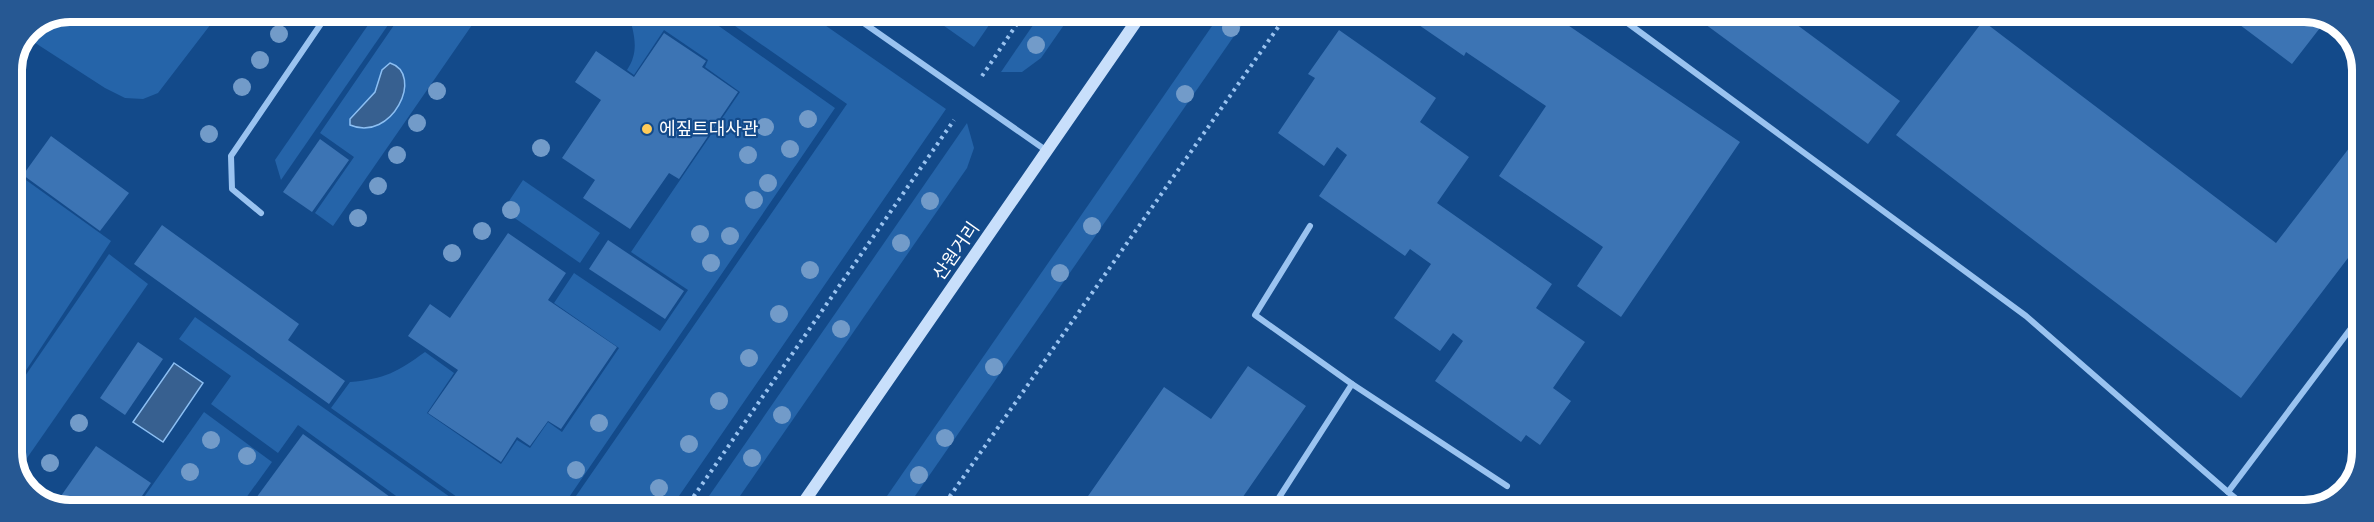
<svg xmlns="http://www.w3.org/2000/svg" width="2374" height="522" viewBox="0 0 2374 522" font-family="Lato,'Noto Sans KR',sans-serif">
  <rect width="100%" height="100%" fill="#134a8a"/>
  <g fill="#2564a9">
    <path d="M 70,12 L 178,12 C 190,21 199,23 214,20 L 158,93 L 143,99 L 125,98 L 105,88 L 26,37 L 29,29 Z"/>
    <path d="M 377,12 L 397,12 L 281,180 L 275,160 Z"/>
    <path d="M 403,12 L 481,12 L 333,226 L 315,213 L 354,157 L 320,133 Z"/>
    <path d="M 628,12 L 699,12 L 835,108 L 561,509 L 474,509 L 331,408 L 350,382 C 385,379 397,372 425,352 L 454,373 L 427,413 L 501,464 L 517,440 L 530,448 L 548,422 L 562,432 L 619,348 L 554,303 L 574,273 L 660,331 L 688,290 L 631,252 L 740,92 L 705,67 L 708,60 L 664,30 L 634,75 L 627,70 C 640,51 634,33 628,12 Z"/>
    <path d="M 715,12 L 806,12 L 946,109 L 670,509 L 567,509 L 847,104 Z"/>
    <path d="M 933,12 L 998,12 L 974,47 L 930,16 Z"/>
    <path d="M 1042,12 L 1073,12 L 1041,58 L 1022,72 L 1001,72 Z"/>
    <path d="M 1221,13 L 1250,13 L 906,509 L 878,509 Z"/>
    <path d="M 967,123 L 974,148 L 967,168 L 731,509 L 700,509 Z"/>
    <path d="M 12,170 L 111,241 L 25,372 L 12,362 Z"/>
    <path d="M 523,180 L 600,233 L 580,263 L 503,210 Z"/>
    <path d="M 109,254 L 148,284 L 18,471 L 12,459 L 12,395 Z"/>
    <path d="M 195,317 L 467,509 L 398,509 L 403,501 L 298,425 L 278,453 L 211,404 L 231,376 L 179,339 Z"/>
    <path d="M 204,412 L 272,462 L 238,509 L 139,509 L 137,507 Z"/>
  </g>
  <g fill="#376090" stroke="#8cbff3" stroke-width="1.5">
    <path d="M 390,63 C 425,74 392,143 350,125 L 350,119 L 375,92 L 382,70 Z"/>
    <path d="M 174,363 L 203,383 L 163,442 L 133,422 Z"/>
  </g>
  <g fill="#3c74b4">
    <path d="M 1423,13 L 1550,13 L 1740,142 L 1621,317 L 1577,286 L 1603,247 L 1499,176 L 1546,106 L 1466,52 L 1464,56 L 1416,23 Z"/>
    <path d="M 1690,13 L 1781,13 L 1900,101 L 1868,144 Z"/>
    <path d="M 2230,13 L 2315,13 L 2335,24 L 2331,30 L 2323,24 L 2292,64 L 2228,16 Z"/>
    <path d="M 1983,21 L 2276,243 L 2353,143 L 2361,149 L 2361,241 L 2241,398 L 1896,135 Z"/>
    <path d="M 1339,30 L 1436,98 L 1420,122 L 1469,157 L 1437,203 L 1552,284 L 1536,308 L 1585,342 L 1553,388 L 1571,401 L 1540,445 L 1526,435 L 1521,442 L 1435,381 L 1463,341 L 1453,333 L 1440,351 L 1394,318 L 1431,264 L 1410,249 L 1405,256 L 1319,196 L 1347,155 L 1337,147 L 1324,166 L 1278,133 L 1315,78 L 1308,74 Z"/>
    <path d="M 664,33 L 706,61 L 702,67 L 738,92 L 679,179 L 669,173 L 630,229 L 583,198 L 595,180 L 562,158 L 601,100 L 575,82 L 596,51 L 634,77 Z"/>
    <path d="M 51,136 L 129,193 L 100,231 L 23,175 Z"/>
    <path d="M 320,139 L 349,160 L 312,212 L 283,192 Z"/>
    <path d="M 162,225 L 299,324 L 288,340 L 345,381 L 329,404 L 134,264 Z"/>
    <path d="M 508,233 L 566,273 L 548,300 L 617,347 L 561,429 L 548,421 L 530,446 L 517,437 L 501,462 L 428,413 L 458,370 L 408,336 L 430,304 L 450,318 Z"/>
    <path d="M 608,240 L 684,291 L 665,319 L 589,269 Z"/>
    <path d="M 138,342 L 163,359 L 125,415 L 100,398 Z"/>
    <path d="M 1248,366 L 1306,406 L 1238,504 L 1244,508 L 1243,509 L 1197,509 L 1180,497 L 1172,509 L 1079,509 L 1164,387 L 1211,419 Z"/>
    <path d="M 303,434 L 397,502 L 393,509 L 248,509 Z"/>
    <path d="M 96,446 L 151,483 L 133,509 L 59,509 L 54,506 Z"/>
  </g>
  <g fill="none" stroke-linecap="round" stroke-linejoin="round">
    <g stroke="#9ac3f0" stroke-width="4" stroke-dasharray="3 4.5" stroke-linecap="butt">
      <path d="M 982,76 L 1025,12"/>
      <path d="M 685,509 L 954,120"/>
      <path d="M 941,509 L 1288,13"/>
    </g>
    <g stroke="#9ac3f0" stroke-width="6">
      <path d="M 848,12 L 1047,151"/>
      <path d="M 1614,13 L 2026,316 L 2228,492 L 2361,315"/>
      <path d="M 261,213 L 232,189 L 231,156 L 329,12"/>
      <path d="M 1310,226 L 1255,315 L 1352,384 L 1507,486"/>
      <path d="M 2228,492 L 2250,510"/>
      <path d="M 1271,510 L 1352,384"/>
    </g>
    <path stroke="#c8dffb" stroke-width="12" d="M 799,509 L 1142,13"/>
  </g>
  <g fill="#729bc9">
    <circle cx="1231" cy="28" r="9"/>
    <circle cx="279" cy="34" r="9"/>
    <circle cx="1036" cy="45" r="9"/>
    <circle cx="260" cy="60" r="9"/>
    <circle cx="242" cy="87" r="9"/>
    <circle cx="437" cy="91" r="9"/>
    <circle cx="1185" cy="94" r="9"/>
    <circle cx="808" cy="119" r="9"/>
    <circle cx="417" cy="123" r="9"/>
    <circle cx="765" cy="127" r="9"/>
    <circle cx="209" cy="134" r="9"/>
    <circle cx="541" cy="148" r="9"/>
    <circle cx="790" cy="149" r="9"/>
    <circle cx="397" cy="155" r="9"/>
    <circle cx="748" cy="155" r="9"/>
    <circle cx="768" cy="183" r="9"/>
    <circle cx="378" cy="186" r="9"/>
    <circle cx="754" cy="200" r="9"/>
    <circle cx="930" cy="201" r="9"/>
    <circle cx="511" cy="210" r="9"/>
    <circle cx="358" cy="218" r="9"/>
    <circle cx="1092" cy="226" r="9"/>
    <circle cx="482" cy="231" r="9"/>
    <circle cx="700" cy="234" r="9"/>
    <circle cx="730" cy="236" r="9"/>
    <circle cx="901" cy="243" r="9"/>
    <circle cx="452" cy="253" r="9"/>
    <circle cx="711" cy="263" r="9"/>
    <circle cx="810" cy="270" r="9"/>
    <circle cx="1060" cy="273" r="9"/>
    <circle cx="779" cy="314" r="9"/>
    <circle cx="841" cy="329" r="9"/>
    <circle cx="749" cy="358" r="9"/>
    <circle cx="994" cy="367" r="9"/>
    <circle cx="719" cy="401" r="9"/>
    <circle cx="782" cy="415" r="9"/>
    <circle cx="79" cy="423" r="9"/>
    <circle cx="599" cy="423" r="9"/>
    <circle cx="945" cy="438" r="9"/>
    <circle cx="211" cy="440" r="9"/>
    <circle cx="689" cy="444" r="9"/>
    <circle cx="247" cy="456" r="9"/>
    <circle cx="752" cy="458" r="9"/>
    <circle cx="50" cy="463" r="9"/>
    <circle cx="576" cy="470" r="9"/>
    <circle cx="190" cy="472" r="9"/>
    <circle cx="919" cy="475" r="9"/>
    <circle cx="659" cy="488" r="9"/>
  </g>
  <circle fill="#ffcb59" stroke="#134a8a" stroke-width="2" cx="647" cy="129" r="6"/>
  <g text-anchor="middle" stroke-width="4.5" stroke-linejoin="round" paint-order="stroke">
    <g font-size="18" fill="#fff" stroke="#134a8a" text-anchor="start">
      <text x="659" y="135">에짚트대사관</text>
    </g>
    <g font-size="18" fill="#fff" stroke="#134a8a">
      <text transform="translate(956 251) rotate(-55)" y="6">산원거리</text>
    </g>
  </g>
  <path d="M0 0H2374V522H0ZM70 22H2304A48 48 0 0 1 2352 70V452A48 48 0 0 1 2304 500H70A48 48 0 0 1 22 452V70A48 48 0 0 1 70 22Z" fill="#265893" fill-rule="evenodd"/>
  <path fill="none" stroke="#fff" stroke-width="8" d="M70 22H2304A48 48 0 0 1 2352 70V452A48 48 0 0 1 2304 500H70A48 48 0 0 1 22 452V70A48 48 0 0 1 70 22Z"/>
</svg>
